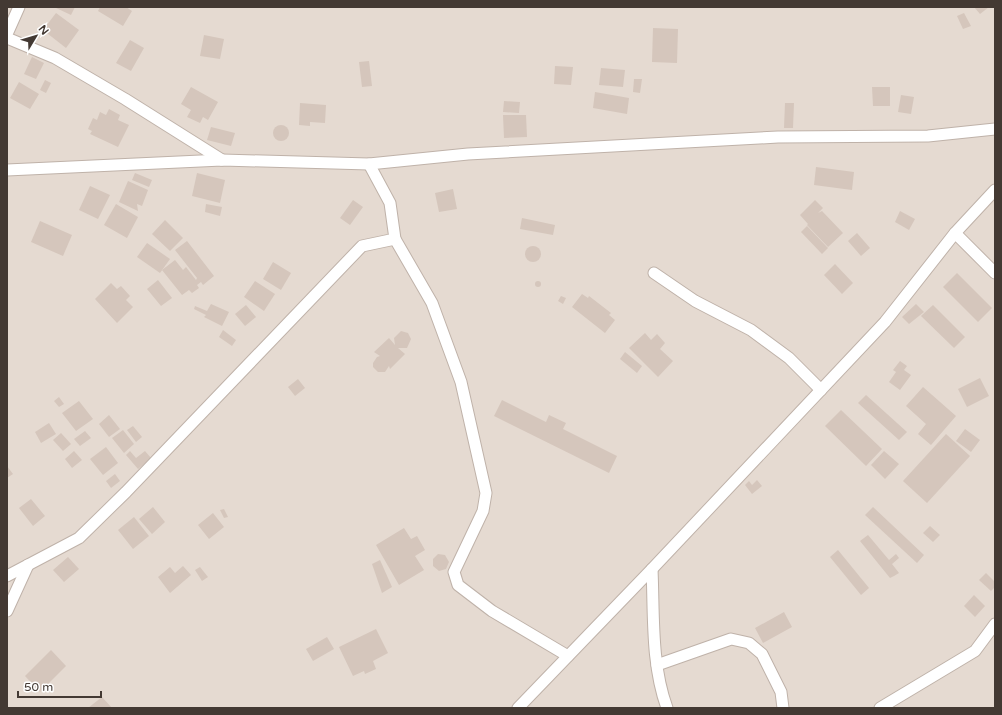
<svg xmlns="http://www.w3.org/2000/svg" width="1002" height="715" viewBox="0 0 1002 715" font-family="'Varela Round',sans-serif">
  <rect width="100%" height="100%" fill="#f1eae3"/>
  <rect fill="#e5dad1" x="7" y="7" width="988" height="701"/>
  <g fill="#d5c6bc">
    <path d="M 54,7 L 75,7 L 71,15 Z"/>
    <path d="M 100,7 L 126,7 L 132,11 L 123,26 L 98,11 Z"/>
    <path d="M 974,7 L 989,7 L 980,14 Z"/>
    <path d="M 56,13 L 79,30 L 66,48 L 43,30 Z"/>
    <path d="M 964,13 L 971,26 L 963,29 L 957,16 Z"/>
    <path d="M 653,28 L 678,29 L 677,63 L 652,62 Z"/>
    <path d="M 204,35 L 224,39 L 220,59 L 200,56 Z"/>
    <path d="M 130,40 L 144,48 L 131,71 L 116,63 Z"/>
    <path d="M 32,57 L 44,63 L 36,79 L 24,74 Z"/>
    <path d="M 369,61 L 372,86 L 362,87 L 359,62 Z"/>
    <path d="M 555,66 L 573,67 L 571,85 L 554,84 Z"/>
    <path d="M 601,68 L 625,70 L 623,87 L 599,85 Z"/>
    <path d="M 634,79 L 642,79 L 640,93 L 633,92 Z"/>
    <path d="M 45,80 L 51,83 L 46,93 L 40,90 Z"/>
    <path d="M 19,82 L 39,94 L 30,109 L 10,98 Z"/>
    <path d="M 191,87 L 218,102 L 208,120 L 203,117 L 200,123 L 187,117 L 191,110 L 181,104 Z"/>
    <path d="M 872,87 L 890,87 L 890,106 L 873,106 Z"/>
    <path d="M 595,92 L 629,98 L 627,114 L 593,108 Z"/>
    <path d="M 901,95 L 914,97 L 911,114 L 898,112 Z"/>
    <path d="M 504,101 L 520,102 L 519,113 L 503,112 Z"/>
    <path d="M 300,103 L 326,105 L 325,123 L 310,122 L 310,126 L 299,125 Z"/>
    <path d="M 785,103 L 794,103 L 793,128 L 784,128 Z"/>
    <path d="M 109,109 L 120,115 L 118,120 L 129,125 L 118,147 L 90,134 L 92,131 L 88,129 L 93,118 L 97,120 L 100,112 L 106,115 Z"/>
    <path d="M 503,115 L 526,115 L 527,137 L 504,138 Z"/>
    <circle cx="281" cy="133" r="8"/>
    <path d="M 211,127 L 235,133 L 231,146 L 207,140 Z"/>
    <path d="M 816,167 L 854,172 L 852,190 L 814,185 Z"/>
    <path d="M 135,173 L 152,180 L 149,187 L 132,180 Z"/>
    <path d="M 197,173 L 225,180 L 220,203 L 192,196 Z"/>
    <path d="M 128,181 L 148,190 L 142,206 L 137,204 L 138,211 L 119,202 Z"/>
    <path d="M 90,186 L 110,195 L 98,219 L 79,210 Z"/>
    <path d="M 453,189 L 457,209 L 439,212 L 435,193 Z"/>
    <path d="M 353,200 L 363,207 L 350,225 L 340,218 Z"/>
    <path d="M 815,200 L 823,208 L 818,213 L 822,211 L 843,233 L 828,247 L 807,225 L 808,224 L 800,215 Z"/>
    <path d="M 116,204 L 138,217 L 127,238 L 104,225 Z"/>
    <path d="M 206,204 L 222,207 L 220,216 L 205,212 Z"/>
    <path d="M 900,211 L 915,219 L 909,230 L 895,222 Z"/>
    <path d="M 522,218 L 555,225 L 553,235 L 520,229 Z"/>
    <path d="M 165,220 L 183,238 L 170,251 L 152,234 Z"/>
    <path d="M 40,221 L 72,235 L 63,256 L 31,242 Z"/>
    <path d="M 807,226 L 828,248 L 822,254 L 801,232 Z"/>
    <path d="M 857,233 L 870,248 L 861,256 L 848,241 Z"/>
    <path d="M 187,241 L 214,276 L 203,285 L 201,282 L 197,285 L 199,288 L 192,293 L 189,290 L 182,295 L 162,270 L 175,260 L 183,270 L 186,267 L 196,280 L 197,278 L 175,250 Z"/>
    <path d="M 147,243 L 170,259 L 160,273 L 137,257 Z"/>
    <circle cx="533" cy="254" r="8"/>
    <path d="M 273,262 L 291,273 L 281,290 L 263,279 Z"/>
    <path d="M 835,264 L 853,283 L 842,294 L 824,275 Z"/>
    <path d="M 957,273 L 992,308 L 978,322 L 943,287 Z"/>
    <path d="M 158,280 L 172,298 L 161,306 L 147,289 Z"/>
    <circle cx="538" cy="284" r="3"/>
    <path d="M 255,281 L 275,294 L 264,311 L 244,297 Z"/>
    <path d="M 111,283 L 117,289 L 121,286 L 130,296 L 126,300 L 133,307 L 117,323 L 95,299 Z"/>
    <path d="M 582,294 L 588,298 L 589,296 L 611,313 L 609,315 L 615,320 L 605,333 L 572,307 Z"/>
    <path d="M 561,296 L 566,298 L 563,304 L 558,301 Z"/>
    <path d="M 211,304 L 229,312 L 222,326 L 204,317 L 206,315 L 194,309 L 195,306 L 207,311 Z"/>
    <path d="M 916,304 L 924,312 L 909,324 L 902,317 Z"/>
    <path d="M 246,305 L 256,317 L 245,326 L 235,314 Z"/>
    <path d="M 933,305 L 965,337 L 954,348 L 921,316 Z"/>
    <path d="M 223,330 L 236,340 L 232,346 L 219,337 Z"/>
    <path d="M 401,331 L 408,333 L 411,339 L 407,348 L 398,348 L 405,354 L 390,369 L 389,366 L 385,372 L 378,372 L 373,367 L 373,363 L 377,357 L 380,356 L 374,352 L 389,338 L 395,345 L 394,338 Z"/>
    <path d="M 645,333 L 651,340 L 657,334 L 665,343 L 660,349 L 673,361 L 658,377 L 629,348 Z"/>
    <path d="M 625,352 L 642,366 L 637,373 L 620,359 Z"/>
    <path d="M 900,361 L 907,366 L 904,370 L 911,375 L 900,390 L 889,382 L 896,372 L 893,370 Z"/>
    <path d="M 980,378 L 989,396 L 967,407 L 958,389 Z"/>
    <path d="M 298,379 L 305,388 L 295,396 L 288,387 Z"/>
    <path d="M 923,387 L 956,416 L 931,445 L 918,434 L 926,424 L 906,406 Z"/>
    <path d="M 866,395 L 907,432 L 899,440 L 858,403 Z"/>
    <path d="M 59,397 L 64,404 L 59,407 L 54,401 Z"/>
    <path d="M 502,400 L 546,422 L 549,415 L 566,423 L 563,429 L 617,456 L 609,473 L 494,416 Z"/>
    <path d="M 79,401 L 93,419 L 76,431 L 62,413 Z"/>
    <path d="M 841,410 L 882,449 L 866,466 L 825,426 Z"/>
    <path d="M 109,415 L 120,429 L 109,437 L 99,424 Z"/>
    <path d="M 49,423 L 56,434 L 41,443 L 35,432 Z"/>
    <path d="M 133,426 L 142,437 L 136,442 L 127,430 Z"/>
    <path d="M 965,429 L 980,440 L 971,452 L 956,441 Z"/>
    <path d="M 123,430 L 134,444 L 124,453 L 112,438 Z"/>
    <path d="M 85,431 L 91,438 L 80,446 L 74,439 Z"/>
    <path d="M 61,433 L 71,444 L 63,451 L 53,440 Z"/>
    <path d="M 946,434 L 970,456 L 927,503 L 903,481 Z"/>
    <path d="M 106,447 L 118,463 L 103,475 L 90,459 Z"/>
    <path d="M 74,451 L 82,460 L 72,468 L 65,459 Z"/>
    <path d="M 130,451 L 136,458 L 145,451 L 151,458 L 138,469 L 126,455 Z"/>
    <path d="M 884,451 L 899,464 L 885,479 L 871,465 Z"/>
    <path d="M 7,466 L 13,474 L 7,478 Z"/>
    <path d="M 115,474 L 120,481 L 111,488 L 106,481 Z"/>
    <path d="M 757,480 L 762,486 L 752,494 L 745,485 L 749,481 L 752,485 Z"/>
    <path d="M 31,499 L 45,516 L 33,526 L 19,508 Z"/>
    <path d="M 153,507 L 165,522 L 152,534 L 139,519 Z"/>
    <path d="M 873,507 L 924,555 L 917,563 L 865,515 Z"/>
    <path d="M 224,509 L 228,517 L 224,518 L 220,510 Z"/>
    <path d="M 213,513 L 224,527 L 209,539 L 198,525 Z"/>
    <path d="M 134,517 L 149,536 L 133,549 L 118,530 Z"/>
    <path d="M 930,526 L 940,535 L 933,542 L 923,533 Z"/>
    <path d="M 404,528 L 411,539 L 417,536 L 425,550 L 415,556 L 424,570 L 399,585 L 376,545 Z"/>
    <path d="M 868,535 L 889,560 L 896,554 L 899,558 L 892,564 L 899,573 L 894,576 L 890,578 L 860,541 Z"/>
    <path d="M 838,550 L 869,588 L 861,595 L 830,557 Z"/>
    <path d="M 438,554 L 445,555 L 449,562 L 446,569 L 439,571 L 433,566 L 433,559 Z"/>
    <path d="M 68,557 L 79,569 L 64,582 L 53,570 Z"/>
    <path d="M 380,560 L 392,587 L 382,593 L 372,564 Z"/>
    <path d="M 183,566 L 191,575 L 170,593 L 158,577 L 170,567 L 175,573 Z"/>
    <path d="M 200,567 L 208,577 L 202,581 L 195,570 Z"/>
    <path d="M 986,573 L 995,582 L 995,587 L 991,591 L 979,580 Z"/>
    <path d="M 974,595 L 985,606 L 975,617 L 964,606 Z"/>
    <path d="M 784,612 L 792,627 L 763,643 L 755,628 Z"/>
    <path d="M 376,629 L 388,653 L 373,661 L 376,669 L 365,674 L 364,671 L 353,676 L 339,647 Z"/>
    <path d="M 327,637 L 334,649 L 313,661 L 306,649 Z"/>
    <path d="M 51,650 L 66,666 L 40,692 L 25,676 Z"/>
    <path d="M 102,697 L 112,708 L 88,708 Z"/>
  </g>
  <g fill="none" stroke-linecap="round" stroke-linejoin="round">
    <g stroke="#bfb2a9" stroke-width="13">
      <g id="minor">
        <path d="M 7,34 L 19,7"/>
        <path d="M 7,38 L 55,58 L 125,99 L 222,160"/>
        <path d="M 7,170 L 222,160 L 369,164 L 468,154 L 778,137 L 928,136 L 995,129"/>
        <path d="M 955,233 L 995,273"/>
        <path d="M 395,239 L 432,303 L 461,382 L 486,493 L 483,511 L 454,572 L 458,585 L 492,611 L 568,656"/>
        <path d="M 654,273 L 695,301 L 751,330 L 789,358 L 821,390"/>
        <path d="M 652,569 C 654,615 651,664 667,708"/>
        <path d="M 7,576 L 79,538 L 126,492 L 362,246 L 395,239 L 390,203 L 369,164"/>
        <path d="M 7,611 L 28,565"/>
        <path d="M 657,665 L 731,639 L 749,643 L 762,654 L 781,692 L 783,708"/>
        <path d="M 518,708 L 652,569 L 885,322 L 955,233 L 995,190"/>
        <path d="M 880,708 L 975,651 L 995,624"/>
      </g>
    </g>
    <use href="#minor" stroke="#fff" stroke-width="11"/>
  </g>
  <rect width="1002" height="715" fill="none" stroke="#433933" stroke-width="16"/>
  <g transform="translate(36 36) rotate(52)" stroke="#ffffff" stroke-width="3" paint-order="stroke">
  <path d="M0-3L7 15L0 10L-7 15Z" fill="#433933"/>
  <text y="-6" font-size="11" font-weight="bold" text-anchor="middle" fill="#433933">N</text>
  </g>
  <path d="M18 691v6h83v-6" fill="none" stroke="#433933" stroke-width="2"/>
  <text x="24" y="691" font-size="12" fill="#433933" stroke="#ffffff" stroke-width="3" paint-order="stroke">50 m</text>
</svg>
